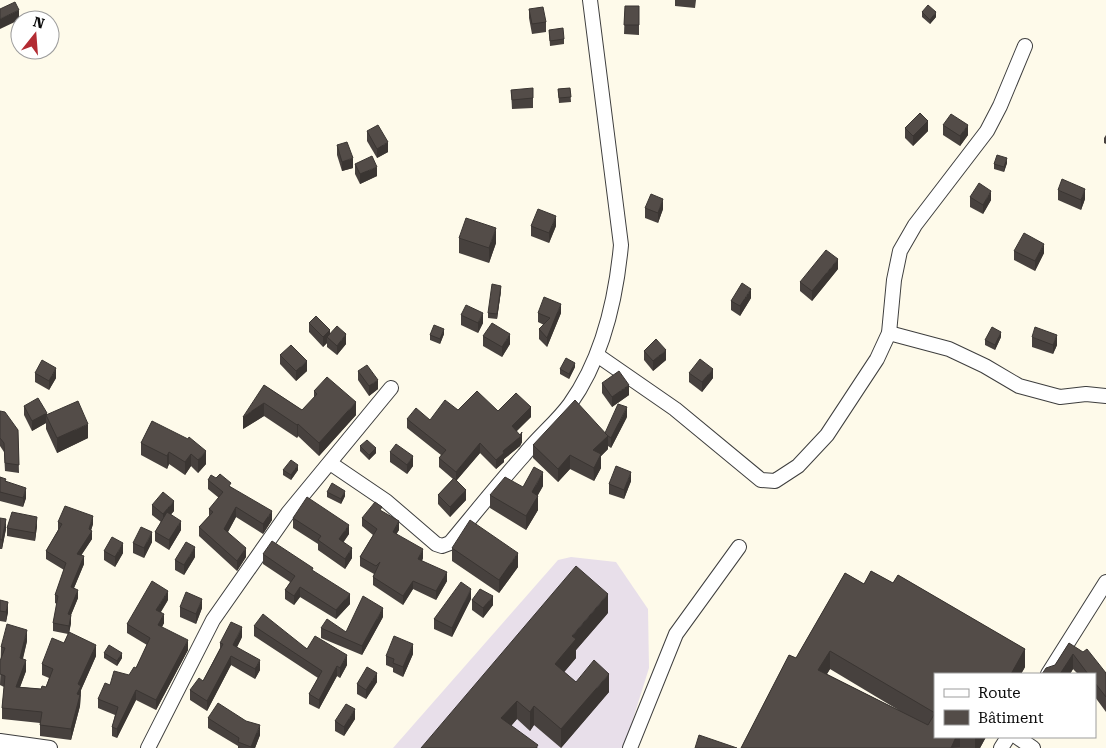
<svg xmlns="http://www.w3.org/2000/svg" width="1106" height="748" viewBox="0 0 1106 748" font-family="'Roboto Serif',serif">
  <rect width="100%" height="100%" fill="#fefaea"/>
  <path fill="#e8dfea" d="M 571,557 L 616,562 L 648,609 L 649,668 L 624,748 L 393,748 L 558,560 Z"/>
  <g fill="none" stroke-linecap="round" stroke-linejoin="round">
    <g stroke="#3e3e3e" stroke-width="16">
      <g id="street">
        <path d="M 889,333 L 949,349 L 985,366 L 1019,386 L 1060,397 L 1086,394 L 1106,396"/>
        <path d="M 597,355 L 675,409 L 761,480 L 775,481 L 798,466 L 827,435 L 877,359 L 889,333 L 894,280 L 900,251 L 915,225 L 987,131 L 1000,106 L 1025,46"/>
        <path d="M 330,463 L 386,501 L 436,544 L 442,546 L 450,543 C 475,513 499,483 524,455 C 538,437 557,422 570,404 C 602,359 616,299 621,245 L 590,0"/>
        <path d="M 1048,674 L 1106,582"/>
        <path d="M 1017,737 L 1033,748"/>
        <path d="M 0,741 L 50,748"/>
        <path d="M 148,748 L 213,620 L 288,513 L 391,388"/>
        <path d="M 630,748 L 676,634 L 739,547"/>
        <path d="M 1001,748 L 1008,737"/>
      </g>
    </g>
    <use href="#street" stroke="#fff" stroke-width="14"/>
  </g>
  <g fill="#47413e" fill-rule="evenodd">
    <path d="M 675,0 L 696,0 L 695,8 L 675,6 Z"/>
    <path d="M 625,6 L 639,6 L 639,35 L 624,34 Z"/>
    <path d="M 529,9 L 546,22 L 546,32 L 532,34 L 529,18 Z"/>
    <path d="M 922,12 L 936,17 L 930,24 L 922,17 Z"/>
    <path d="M 549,30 L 564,39 L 564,44 L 550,46 Z"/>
    <path d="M 570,88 L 571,102 L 559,103 L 558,89 Z"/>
    <path d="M 511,90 L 533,98 L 533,108 L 512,109 Z"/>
    <path d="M 943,125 L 968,135 L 960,146 L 943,135 Z"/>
    <path d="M 905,128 L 928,131 L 913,146 L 905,138 Z"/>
    <path d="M 367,131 L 388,152 L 377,158 L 367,141 Z"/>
    <path d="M 1106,135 L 1106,144 L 1104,143 L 1104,138 Z"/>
    <path d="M 337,145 L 353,168 L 342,171 L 337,155 Z"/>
    <path d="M 1007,163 L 1004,172 L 994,169 L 994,164 Z"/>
    <path d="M 355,164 L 377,176 L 360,184 L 355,174 Z"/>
    <path d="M 1058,190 L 1085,199 L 1081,210 L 1058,200 Z"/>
    <path d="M 970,197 L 991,200 L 983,214 L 970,207 Z"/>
    <path d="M 645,208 L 663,209 L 658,223 L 645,218 Z"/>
    <path d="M 531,226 L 556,226 L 549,243 L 531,236 Z"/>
    <path d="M 459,238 L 496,243 L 489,263 L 459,253 Z"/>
    <path d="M 1014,251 L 1044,253 L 1035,271 L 1014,260 Z"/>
    <path d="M 838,269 L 812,301 L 800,291 L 800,282 Z"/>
    <path d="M 501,291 L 497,319 L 488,318 L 488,313 Z"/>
    <path d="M 751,298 L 740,316 L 731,310 L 731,301 Z"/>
    <path d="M 538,313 L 561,313 L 547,347 L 539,339 L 539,329 L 544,325 L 538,322 Z"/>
    <path d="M 461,315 L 483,323 L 478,333 L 461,325 Z"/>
    <path d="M 309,323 L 330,333 L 346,344 L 337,355 L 327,347 L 327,343 L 323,347 L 309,332 Z"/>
    <path d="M 444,334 L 440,344 L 430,340 L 430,335 Z"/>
    <path d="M 483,336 L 510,344 L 502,357 L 483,346 Z"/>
    <path d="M 1001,337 L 995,350 L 985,345 L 985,340 Z"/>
    <path d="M 1032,337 L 1057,345 L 1053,354 L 1032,347 Z"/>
    <path d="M 644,351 L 666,360 L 653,371 L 644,360 Z"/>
    <path d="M 280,355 L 307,371 L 296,381 L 280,364 Z"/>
    <path d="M 575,367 L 569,379 L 560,374 L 560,369 Z"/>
    <path d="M 358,371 L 378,389 L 369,396 L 358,380 Z"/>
    <path d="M 35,373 L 56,378 L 49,390 L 35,382 Z"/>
    <path d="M 689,373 L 713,378 L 702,392 L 689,382 Z"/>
    <path d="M 602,383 L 629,395 L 612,407 L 602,393 Z"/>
    <path d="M 264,385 L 302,410 L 314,398 L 314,391 L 356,415 L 319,456 L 298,436 L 297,438 L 264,416 L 243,429 Z"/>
    <path d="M 24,406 L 47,415 L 88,438 L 57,453 L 46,429 L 46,423 L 32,431 L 24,415 Z"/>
    <path d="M 458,410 L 498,411 L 531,417 L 516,431 L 522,442 L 520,446 L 504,459 L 504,462 L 496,469 L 480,453 L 456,481 L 466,500 L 450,517 L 438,504 L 438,495 L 453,479 L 439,467 L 439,458 L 441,455 L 407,428 L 407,419 L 430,420 Z"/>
    <path d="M 0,411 L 18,430 L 19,473 L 5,471 L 4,452 L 0,446 Z"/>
    <path d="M 627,417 L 611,448 L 608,446 L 608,449 L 601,456 L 601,468 L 594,481 L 570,469 L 558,482 L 533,458 L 533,445 L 605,433 Z"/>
    <path d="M 152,421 L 206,464 L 198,473 L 191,466 L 185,475 L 169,464 L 167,469 L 141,455 L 141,443 Z"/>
    <path d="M 360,446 L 376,453 L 369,460 L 360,451 Z"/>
    <path d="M 390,452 L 413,466 L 407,474 L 390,462 Z"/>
    <path d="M 283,470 L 298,470 L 291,480 L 283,475 Z"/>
    <path d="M 0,477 L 6,481 L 26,498 L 23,507 L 0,501 Z"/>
    <path d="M 208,480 L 231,487 L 272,520 L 263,534 L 236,517 L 228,532 L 246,557 L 237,571 L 199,536 L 199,527 L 209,516 L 209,509 L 219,498 L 208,489 Z"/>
    <path d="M 631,481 L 624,499 L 609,494 L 609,484 Z"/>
    <path d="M 543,486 L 537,496 L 538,510 L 526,530 L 490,508 L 490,495 L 523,487 Z"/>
    <path d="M 327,492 L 345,496 L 341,504 L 327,497 Z"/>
    <path d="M 152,505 L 174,511 L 171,514 L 181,530 L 169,550 L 155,541 L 155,532 L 161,522 L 152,515 Z"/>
    <path d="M 382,512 L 399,530 L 396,534 L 423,558 L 422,561 L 447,581 L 436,600 L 413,589 L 403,605 L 373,585 L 373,577 L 374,574 L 360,566 L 360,557 L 373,535 L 362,526 L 362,518 Z"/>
    <path d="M 0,518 L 6,529 L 2,549 L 0,549 Z"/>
    <path d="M 293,518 L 349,534 L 343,542 L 352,558 L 345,569 L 318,550 L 318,544 L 293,528 Z"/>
    <path d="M 58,522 L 93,524 L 91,530 L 92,539 L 81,555 L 84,564 L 74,588 L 78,598 L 71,615 L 71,623 L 69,632 L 96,656 L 81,690 L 80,706 L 71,740 L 40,736 L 40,723 L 2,719 L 2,708 L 4,687 L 0,685 L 1,647 L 27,641 L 23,659 L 26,671 L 20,687 L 41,689 L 46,687 L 49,678 L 42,675 L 42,664 L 64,643 L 68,634 L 53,631 L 53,623 L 57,604 L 55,603 L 55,595 L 64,570 L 46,559 L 46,551 L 58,530 Z"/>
    <path d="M 37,526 L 35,541 L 7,536 L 7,528 Z"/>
    <path d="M 152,542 L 144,558 L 133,553 L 133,543 Z"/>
    <path d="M 452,548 L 518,567 L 499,593 L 452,561 Z"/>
    <path d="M 104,551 L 123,553 L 115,567 L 104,560 Z"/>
    <path d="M 263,554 L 313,571 L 350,604 L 336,619 L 300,597 L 294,605 L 285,599 L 285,590 L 290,582 L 263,564 Z"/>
    <path d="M 195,557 L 184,575 L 175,570 L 175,560 Z"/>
    <path d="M 871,571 L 893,583 L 898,575 L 1025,649 L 1025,667 L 1021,674 L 935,674 L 935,737 L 986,737 L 980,748 L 741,748 L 789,655 L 796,658 L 845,573 L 864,584 ZM 830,669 L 900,711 L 827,674 Z"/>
    <path d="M 471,599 L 452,637 L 434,629 L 434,619 Z"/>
    <path d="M 0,600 L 8,612 L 6,622 L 0,621 Z"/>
    <path d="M 168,600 L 161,612 L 164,623 L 162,627 L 188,650 L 156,710 L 136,700 L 117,738 L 112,736 L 112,727 L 115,715 L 98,708 L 98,699 L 110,685 L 129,675 L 136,668 L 147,645 L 127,633 L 127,624 Z"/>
    <path d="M 472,600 L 493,605 L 483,618 L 472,610 Z"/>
    <path d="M 180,607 L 202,608 L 196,624 L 180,617 Z"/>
    <path d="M 608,613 L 576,650 L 576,658 L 564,672 L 576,682 L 609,692 L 561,748 L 534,725 L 530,731 L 517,719 L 511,726 L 538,748 L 421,748 Z"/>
    <path d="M 383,617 L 362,655 L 321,638 L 321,628 L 346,632 Z"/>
    <path d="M 254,626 L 347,665 L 340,678 L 337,676 L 319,709 L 309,704 L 309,694 L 318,678 L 254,636 Z"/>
    <path d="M 242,637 L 237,647 L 260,670 L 255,679 L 231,665 L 207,711 L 190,700 L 190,690 L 203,681 L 220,648 L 220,643 Z"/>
    <path d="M 1069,643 L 1106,673 L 1106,712 L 1095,697 L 1095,674 L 1078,674 L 1073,669 L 1070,674 L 1042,674 L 1055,665 Z"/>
    <path d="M 104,653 L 122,658 L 117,666 L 104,658 Z"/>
    <path d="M 413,654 L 403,677 L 393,672 L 393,668 L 386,665 L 386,656 Z"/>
    <path d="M 377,682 L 366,699 L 357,694 L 357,684 Z"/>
    <path d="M 208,718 L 260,735 L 255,748 L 238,748 L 238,746 L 208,728 Z"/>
    <path d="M 355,719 L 344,736 L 335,731 L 335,721 Z"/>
  </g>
  <g fill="#3a3532">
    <path d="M 19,10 L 19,20 L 0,29 L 0,19 Z"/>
    <path d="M 936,12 L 936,17 L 930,24 L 930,20 Z"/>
    <path d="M 928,121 L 928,131 L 913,146 L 913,136 Z"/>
    <path d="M 968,125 L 968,135 L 960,146 L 960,136 Z"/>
    <path d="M 388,142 L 388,152 L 377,158 L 377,149 Z"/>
    <path d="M 353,158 L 353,168 L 342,171 L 342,162 Z"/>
    <path d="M 1007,158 L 1007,163 L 1004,172 L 1004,167 Z"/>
    <path d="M 377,167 L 377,176 L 360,184 L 360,174 Z"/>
    <path d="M 1085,189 L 1085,199 L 1081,210 L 1081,200 Z"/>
    <path d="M 991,191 L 991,200 L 983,214 L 983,205 Z"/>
    <path d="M 663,199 L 663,209 L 658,223 L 658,213 Z"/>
    <path d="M 556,216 L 556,226 L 549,243 L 549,233 Z"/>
    <path d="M 496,228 L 496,243 L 489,263 L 489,248 Z"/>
    <path d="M 1044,244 L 1044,253 L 1035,271 L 1035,261 Z"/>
    <path d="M 838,259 L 838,269 L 812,301 L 812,291 Z"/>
    <path d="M 501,286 L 501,291 L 497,319 L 497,314 Z"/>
    <path d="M 751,289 L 751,298 L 740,316 L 740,306 Z"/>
    <path d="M 561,304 L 561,313 L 547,347 L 547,338 Z"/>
    <path d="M 483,313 L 483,323 L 478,333 L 478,323 Z"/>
    <path d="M 444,329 L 444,334 L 440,344 L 440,339 Z"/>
    <path d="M 330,330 L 330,340 L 327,337 L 327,343 L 323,347 L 323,337 Z"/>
    <path d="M 1001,332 L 1001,337 L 995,350 L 995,345 Z"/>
    <path d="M 346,334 L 346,344 L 337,355 L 337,346 Z"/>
    <path d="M 510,334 L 510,344 L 502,357 L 502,347 Z"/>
    <path d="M 1057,335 L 1057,345 L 1053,354 L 1053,345 Z"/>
    <path d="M 666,350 L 666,360 L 653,371 L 653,361 Z"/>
    <path d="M 307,361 L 307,371 L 296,381 L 296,371 Z"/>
    <path d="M 575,363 L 575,367 L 569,379 L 569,374 Z"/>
    <path d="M 56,368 L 56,378 L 49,390 L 49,381 Z"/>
    <path d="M 713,369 L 713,378 L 702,392 L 702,382 Z"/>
    <path d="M 378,380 L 378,389 L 369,396 L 369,386 Z"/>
    <path d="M 629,385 L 629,395 L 612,407 L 612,397 Z"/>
    <path d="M 356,402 L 356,415 L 319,456 L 319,443 Z"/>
    <path d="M 264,403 L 264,416 L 243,429 L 243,417 Z"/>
    <path d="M 531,407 L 531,417 L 512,436 L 512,426 Z"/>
    <path d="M 627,407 L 627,417 L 611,448 L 611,438 Z"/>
    <path d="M 47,413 L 47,417 L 46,415 L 46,423 L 32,431 L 32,421 Z"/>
    <path d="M 88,424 L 88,438 L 57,453 L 57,438 Z"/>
    <path d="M 298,424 L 298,436 L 297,438 L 297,425 Z"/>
    <path d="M 522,432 L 522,442 L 520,446 L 504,459 L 504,462 L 496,469 L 496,460 L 503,451 L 520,437 Z"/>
    <path d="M 608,436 L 608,449 L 601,456 L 601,468 L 594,481 L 593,450 Z"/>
    <path d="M 480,443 L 480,453 L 456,481 L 456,472 Z"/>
    <path d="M 376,448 L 376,453 L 369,460 L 369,455 Z"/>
    <path d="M 206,451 L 206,464 L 198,473 L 198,460 Z"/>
    <path d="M 169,452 L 169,464 L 167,469 L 167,456 Z"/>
    <path d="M 191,454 L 191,466 L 185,475 L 185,462 Z"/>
    <path d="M 570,455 L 570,469 L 558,482 L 558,469 Z"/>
    <path d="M 413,456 L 413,466 L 407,474 L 407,465 Z"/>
    <path d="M 298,465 L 298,470 L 291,480 L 291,475 Z"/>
    <path d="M 543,472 L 543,486 L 532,506 L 532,492 Z"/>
    <path d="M 631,472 L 631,481 L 624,499 L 624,490 Z"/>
    <path d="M 26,488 L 26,498 L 23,507 L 23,498 Z"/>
    <path d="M 466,490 L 466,500 L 450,517 L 450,507 Z"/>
    <path d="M 345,491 L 345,496 L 341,504 L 341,499 Z"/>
    <path d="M 538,496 L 538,510 L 526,530 L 526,516 Z"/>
    <path d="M 174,501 L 174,511 L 163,524 L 163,514 Z"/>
    <path d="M 236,507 L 236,517 L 224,539 L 224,529 Z"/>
    <path d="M 272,511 L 272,520 L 263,534 L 263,524 Z"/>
    <path d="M 93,516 L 93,524 L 90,534 L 92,531 L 92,539 L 77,562 L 77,554 L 89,529 Z"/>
    <path d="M 37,517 L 37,526 L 35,541 L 35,533 Z"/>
    <path d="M 6,519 L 6,529 L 2,549 L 2,540 Z"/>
    <path d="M 181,521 L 181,530 L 169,550 L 169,540 Z"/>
    <path d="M 399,521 L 399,530 L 393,540 L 393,532 Z"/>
    <path d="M 349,525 L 349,534 L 339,549 L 339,539 Z"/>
    <path d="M 152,532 L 152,542 L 144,558 L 144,548 Z"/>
    <path d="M 123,543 L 123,553 L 115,567 L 115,557 Z"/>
    <path d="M 195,547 L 195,557 L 184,575 L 184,565 Z"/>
    <path d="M 246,548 L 246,557 L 237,571 L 237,561 Z"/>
    <path d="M 352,548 L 352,558 L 345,569 L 345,559 Z"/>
    <path d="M 423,549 L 423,558 L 418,568 L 418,559 Z"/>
    <path d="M 518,553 L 518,567 L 499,593 L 499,580 Z"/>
    <path d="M 84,556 L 84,564 L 71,595 L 71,587 Z"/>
    <path d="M 447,572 L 447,581 L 436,600 L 436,591 Z"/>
    <path d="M 413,581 L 413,589 L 403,605 L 403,596 Z"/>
    <path d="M 300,587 L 300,597 L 294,605 L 294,596 Z"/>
    <path d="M 471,589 L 471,599 L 452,637 L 452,628 Z"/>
    <path d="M 78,590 L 78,598 L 71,615 L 71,623 L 69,634 L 68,614 Z"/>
    <path d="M 168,591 L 168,600 L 156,619 L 156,610 Z"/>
    <path d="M 350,594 L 350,604 L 336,619 L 336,610 Z"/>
    <path d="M 608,594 L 608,613 L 576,650 L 576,658 L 555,683 L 555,664 L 572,636 Z"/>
    <path d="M 493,596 L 493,605 L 483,618 L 483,608 Z"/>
    <path d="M 202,599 L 202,608 L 196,624 L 196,614 Z"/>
    <path d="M 8,602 L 8,612 L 6,622 L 6,612 Z"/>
    <path d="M 383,608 L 383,617 L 362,655 L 362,646 Z"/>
    <path d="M 164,614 L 164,623 L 158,634 L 158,625 Z"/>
    <path d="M 242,627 L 242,637 L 233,655 L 233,645 Z"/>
    <path d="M 27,630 L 27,641 L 20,669 L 20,658 Z"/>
    <path d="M 188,640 L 188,650 L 156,710 L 156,700 Z"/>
    <path d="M 413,644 L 413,654 L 403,677 L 403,667 Z"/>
    <path d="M 96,645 L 96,656 L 81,690 L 80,706 L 71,740 L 71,729 L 78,684 Z"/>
    <path d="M 1025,649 L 1025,667 L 1021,674 L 1011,674 Z"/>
    <path d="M 830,651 L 830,669 L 818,688 L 818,670 Z"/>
    <path d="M 122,653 L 122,658 L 117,666 L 117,661 Z"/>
    <path d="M 1073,654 L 1073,669 L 1070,674 L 1060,674 Z"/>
    <path d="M 347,655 L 347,665 L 340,678 L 340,668 Z"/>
    <path d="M 231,656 L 231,665 L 207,711 L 207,701 Z"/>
    <path d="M 26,660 L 26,671 L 16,698 L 16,687 Z"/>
    <path d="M 260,660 L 260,670 L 255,679 L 255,669 Z"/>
    <path d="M 337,666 L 337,676 L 319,709 L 319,700 Z"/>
    <path d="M 377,673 L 377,682 L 366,699 L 366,690 Z"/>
    <path d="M 609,674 L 609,692 L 561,748 L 561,729 Z"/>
    <path d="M 136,690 L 136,700 L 117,738 L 117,729 Z"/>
    <path d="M 517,701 L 517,719 L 501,737 L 501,718 Z"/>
    <path d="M 534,706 L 534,725 L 530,731 L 530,712 Z"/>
    <path d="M 355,709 L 355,719 L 344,736 L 344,727 Z"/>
    <path d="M 260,725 L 260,735 L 255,748 L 251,748 Z"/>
    <path d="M 956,737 L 960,737 L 960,747 L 951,748 Z"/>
    <path d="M 975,737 L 986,737 L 980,748 L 975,748 Z"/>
  </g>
  <g fill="#534c48" stroke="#3a3532" fill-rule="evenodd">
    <path d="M 15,2 L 19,10 L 0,19 L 0,9 Z"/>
    <path d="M 928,5 L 936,12 L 930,20 L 922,12 Z"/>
    <path d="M 625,6 L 639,6 L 639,25 L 624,25 Z"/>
    <path d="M 543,7 L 546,22 L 532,24 L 529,9 Z"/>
    <path d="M 563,28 L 564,39 L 550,41 L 549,30 Z"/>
    <path d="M 533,88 L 533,98 L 512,100 L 511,90 Z"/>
    <path d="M 570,88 L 571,97 L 559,98 L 558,89 Z"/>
    <path d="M 920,113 L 928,121 L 913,136 L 905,128 Z"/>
    <path d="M 951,114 L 968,125 L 960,136 L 943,125 Z"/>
    <path d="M 378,125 L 388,142 L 377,149 L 367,131 Z"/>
    <path d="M 347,142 L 353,158 L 342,162 L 337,145 Z"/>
    <path d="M 997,155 L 1007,158 L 1004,167 L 994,164 Z"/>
    <path d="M 372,156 L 377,167 L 360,174 L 355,164 Z"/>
    <path d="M 1062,179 L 1085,189 L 1081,200 L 1058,190 Z"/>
    <path d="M 979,183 L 991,191 L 983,205 L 970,197 Z"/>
    <path d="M 651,194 L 663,199 L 658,213 L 645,208 Z"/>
    <path d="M 538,209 L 556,216 L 549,233 L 531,226 Z"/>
    <path d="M 466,218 L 496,228 L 489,248 L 459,238 Z"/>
    <path d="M 1024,233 L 1044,244 L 1035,261 L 1014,251 Z"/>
    <path d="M 826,250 L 838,259 L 812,291 L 800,282 Z"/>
    <path d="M 742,283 L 751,289 L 740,306 L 731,301 Z"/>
    <path d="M 492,284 L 501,286 L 497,314 L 488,313 Z"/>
    <path d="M 544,297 L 561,304 L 547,338 L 539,329 L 550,318 L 538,313 Z"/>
    <path d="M 466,305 L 483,313 L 478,323 L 461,315 Z"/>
    <path d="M 316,316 L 330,330 L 323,337 L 309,323 Z"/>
    <path d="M 492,323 L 510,334 L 502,347 L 483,336 Z"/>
    <path d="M 434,325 L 444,329 L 440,339 L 430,335 Z"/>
    <path d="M 337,326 L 346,334 L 337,346 L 327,337 Z"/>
    <path d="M 992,327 L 1001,332 L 995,345 L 985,340 Z"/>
    <path d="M 1035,327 L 1057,335 L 1053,345 L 1032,337 Z"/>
    <path d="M 656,339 L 666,350 L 653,361 L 644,351 Z"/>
    <path d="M 291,345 L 307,361 L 296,371 L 280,355 Z"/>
    <path d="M 566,358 L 575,363 L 569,374 L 560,369 Z"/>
    <path d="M 700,359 L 713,369 L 702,382 L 689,373 Z"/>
    <path d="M 42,360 L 56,368 L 49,381 L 35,373 Z"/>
    <path d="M 367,365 L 378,380 L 369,386 L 358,371 Z"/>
    <path d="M 619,371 L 629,385 L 612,397 L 602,383 Z"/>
    <path d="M 327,377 L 356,402 L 319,443 L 298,424 L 297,425 L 264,403 L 243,417 L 264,385 L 302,410 L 317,394 L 314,391 Z"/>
    <path d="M 477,391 L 498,411 L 516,393 L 531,407 L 512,426 L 520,435 L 522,432 L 520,437 L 503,451 L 504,453 L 496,460 L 480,443 L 456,472 L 439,458 L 446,450 L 407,419 L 416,408 L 430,420 L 445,400 L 458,410 Z"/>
    <path d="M 38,398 L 47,413 L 32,421 L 24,406 Z"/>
    <path d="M 575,400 L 608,436 L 593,450 L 601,454 L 594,468 L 570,455 L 558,469 L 533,445 Z"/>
    <path d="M 78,401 L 88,424 L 57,438 L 46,415 Z"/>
    <path d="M 618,404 L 627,407 L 611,438 L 608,436 L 605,433 Z"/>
    <path d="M 0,411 L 5,412 L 18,430 L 19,465 L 5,463 L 4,443 L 0,438 Z"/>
    <path d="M 152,421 L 188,439 L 189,437 L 206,451 L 198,460 L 191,454 L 185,462 L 169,452 L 167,456 L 141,443 Z"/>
    <path d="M 367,440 L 376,448 L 369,455 L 360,446 Z"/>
    <path d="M 396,444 L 413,456 L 407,465 L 390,452 Z"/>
    <path d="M 291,460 L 298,465 L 291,475 L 283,470 Z"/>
    <path d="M 616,466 L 631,472 L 624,490 L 609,484 Z"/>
    <path d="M 534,467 L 543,472 L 532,492 L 538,496 L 526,516 L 490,495 L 505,477 L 523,487 Z"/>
    <path d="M 220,474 L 231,483 L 229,486 L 272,511 L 263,524 L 236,507 L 224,529 L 246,548 L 237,561 L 199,527 L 213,512 L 209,509 L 223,492 L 208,480 L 211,475 L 216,478 Z"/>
    <path d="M 0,477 L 6,479 L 5,481 L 26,488 L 23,498 L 0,492 Z"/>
    <path d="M 454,478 L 466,490 L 450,507 L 438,495 Z"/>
    <path d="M 332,483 L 345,491 L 341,499 L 327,492 Z"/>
    <path d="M 163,492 L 174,501 L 163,514 L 152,505 Z"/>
    <path d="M 307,497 L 349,525 L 339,539 L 352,548 L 345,559 L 318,540 L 321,536 L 293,518 Z"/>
    <path d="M 375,502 L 382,507 L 380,510 L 399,521 L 393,532 L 423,549 L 418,559 L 447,572 L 436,591 L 413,581 L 403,596 L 373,577 L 380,562 L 376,566 L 360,557 L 377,529 L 362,518 Z"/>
    <path d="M 65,506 L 93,516 L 89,529 L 92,531 L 77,554 L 84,556 L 71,587 L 78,590 L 68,614 L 71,615 L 69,626 L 53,623 L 58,596 L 55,595 L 66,563 L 46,551 L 62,524 L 58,522 Z"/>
    <path d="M 12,512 L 37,517 L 35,533 L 7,528 Z"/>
    <path d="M 167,512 L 181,521 L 169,540 L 155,532 Z"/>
    <path d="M 0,518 L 6,519 L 2,540 L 0,539 Z"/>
    <path d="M 470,520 L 518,553 L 499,580 L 452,548 Z"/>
    <path d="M 141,527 L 152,532 L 144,548 L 133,543 Z"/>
    <path d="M 112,537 L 123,543 L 115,557 L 104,551 Z"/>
    <path d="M 272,541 L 313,568 L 312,570 L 350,594 L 336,610 L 300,587 L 294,596 L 285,590 L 295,576 L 263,554 Z"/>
    <path d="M 186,542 L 195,547 L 184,565 L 175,560 Z"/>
    <path d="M 576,566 L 608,594 L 572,636 L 576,639 L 555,664 L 576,682 L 594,660 L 609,674 L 561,729 L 534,706 L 530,712 L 517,701 L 501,718 L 538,745 L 536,748 L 421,748 Z"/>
    <path d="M 871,571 L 893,583 L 898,575 L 1025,649 L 1011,674 L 935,674 L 935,737 L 956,737 L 951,748 L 741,748 L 789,655 L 796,658 L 845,573 L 864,584 ZM 830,651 L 935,713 L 928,725 L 818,670 Z"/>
    <path d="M 152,581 L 168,591 L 156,610 L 164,614 L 158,625 L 188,640 L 156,700 L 136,690 L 117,729 L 112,727 L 118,707 L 98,699 L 105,683 L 110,685 L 114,671 L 129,675 L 134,667 L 136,668 L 150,638 L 127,624 Z"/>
    <path d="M 461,582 L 471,589 L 452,628 L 434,619 Z"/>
    <path d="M 480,589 L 493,596 L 483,608 L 472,600 Z"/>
    <path d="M 186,592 L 202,599 L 196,614 L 180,607 Z"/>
    <path d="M 363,596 L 383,608 L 362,646 L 321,628 L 327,619 L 346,632 Z"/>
    <path d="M 0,600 L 8,602 L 6,612 L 0,611 Z"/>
    <path d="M 263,614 L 307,649 L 315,636 L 347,655 L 340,668 L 337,666 L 319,700 L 309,694 L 322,671 L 254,626 Z"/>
    <path d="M 231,622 L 242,627 L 233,645 L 260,660 L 255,669 L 231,656 L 207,701 L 190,690 L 199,678 L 203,681 L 223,644 L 220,643 Z"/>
    <path d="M 7,624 L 27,630 L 20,658 L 26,660 L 16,687 L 41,689 L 42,686 L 46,687 L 53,669 L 42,664 L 52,638 L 64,643 L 69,632 L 96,645 L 78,684 L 81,686 L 77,694 L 80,695 L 71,729 L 40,725 L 42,712 L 2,708 L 5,676 L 0,674 L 0,661 L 5,648 L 1,647 Z"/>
    <path d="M 394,636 L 413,644 L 403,667 L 393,663 L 394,659 L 386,656 Z"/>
    <path d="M 1069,643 L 1083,652 L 1087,649 L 1106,673 L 1106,697 L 1095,683 L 1095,674 L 1088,674 L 1073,654 L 1060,674 L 1042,674 L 1046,668 L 1055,665 Z"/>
    <path d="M 109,645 L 122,653 L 117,661 L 104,653 Z"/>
    <path d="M 367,667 L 377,673 L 366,690 L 357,684 Z"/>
    <path d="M 218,703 L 246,721 L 260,725 L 251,747 L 238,742 L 239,738 L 208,718 Z"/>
    <path d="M 346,704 L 355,709 L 344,727 L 335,721 Z"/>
    <path d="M 699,735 L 737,748 L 695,748 Z"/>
  </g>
  <rect x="934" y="673" width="162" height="65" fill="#ffffff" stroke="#9d9d9d"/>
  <rect x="944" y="689" width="25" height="8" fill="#ffffff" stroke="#9d9d9d"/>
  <text x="978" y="698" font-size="15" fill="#0b0b0b">Route</text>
  <rect x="944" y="710" width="25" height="15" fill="#534c48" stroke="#9d9d9d"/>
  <text x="978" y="723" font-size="15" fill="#0b0b0b">Bâtiment</text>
  <g transform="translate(35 35) rotate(17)"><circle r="24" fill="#ffffff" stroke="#9d9d9d"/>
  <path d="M0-4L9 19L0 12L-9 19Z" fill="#b32b32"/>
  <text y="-8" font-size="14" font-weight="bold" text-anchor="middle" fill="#0b0b0b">N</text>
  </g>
</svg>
